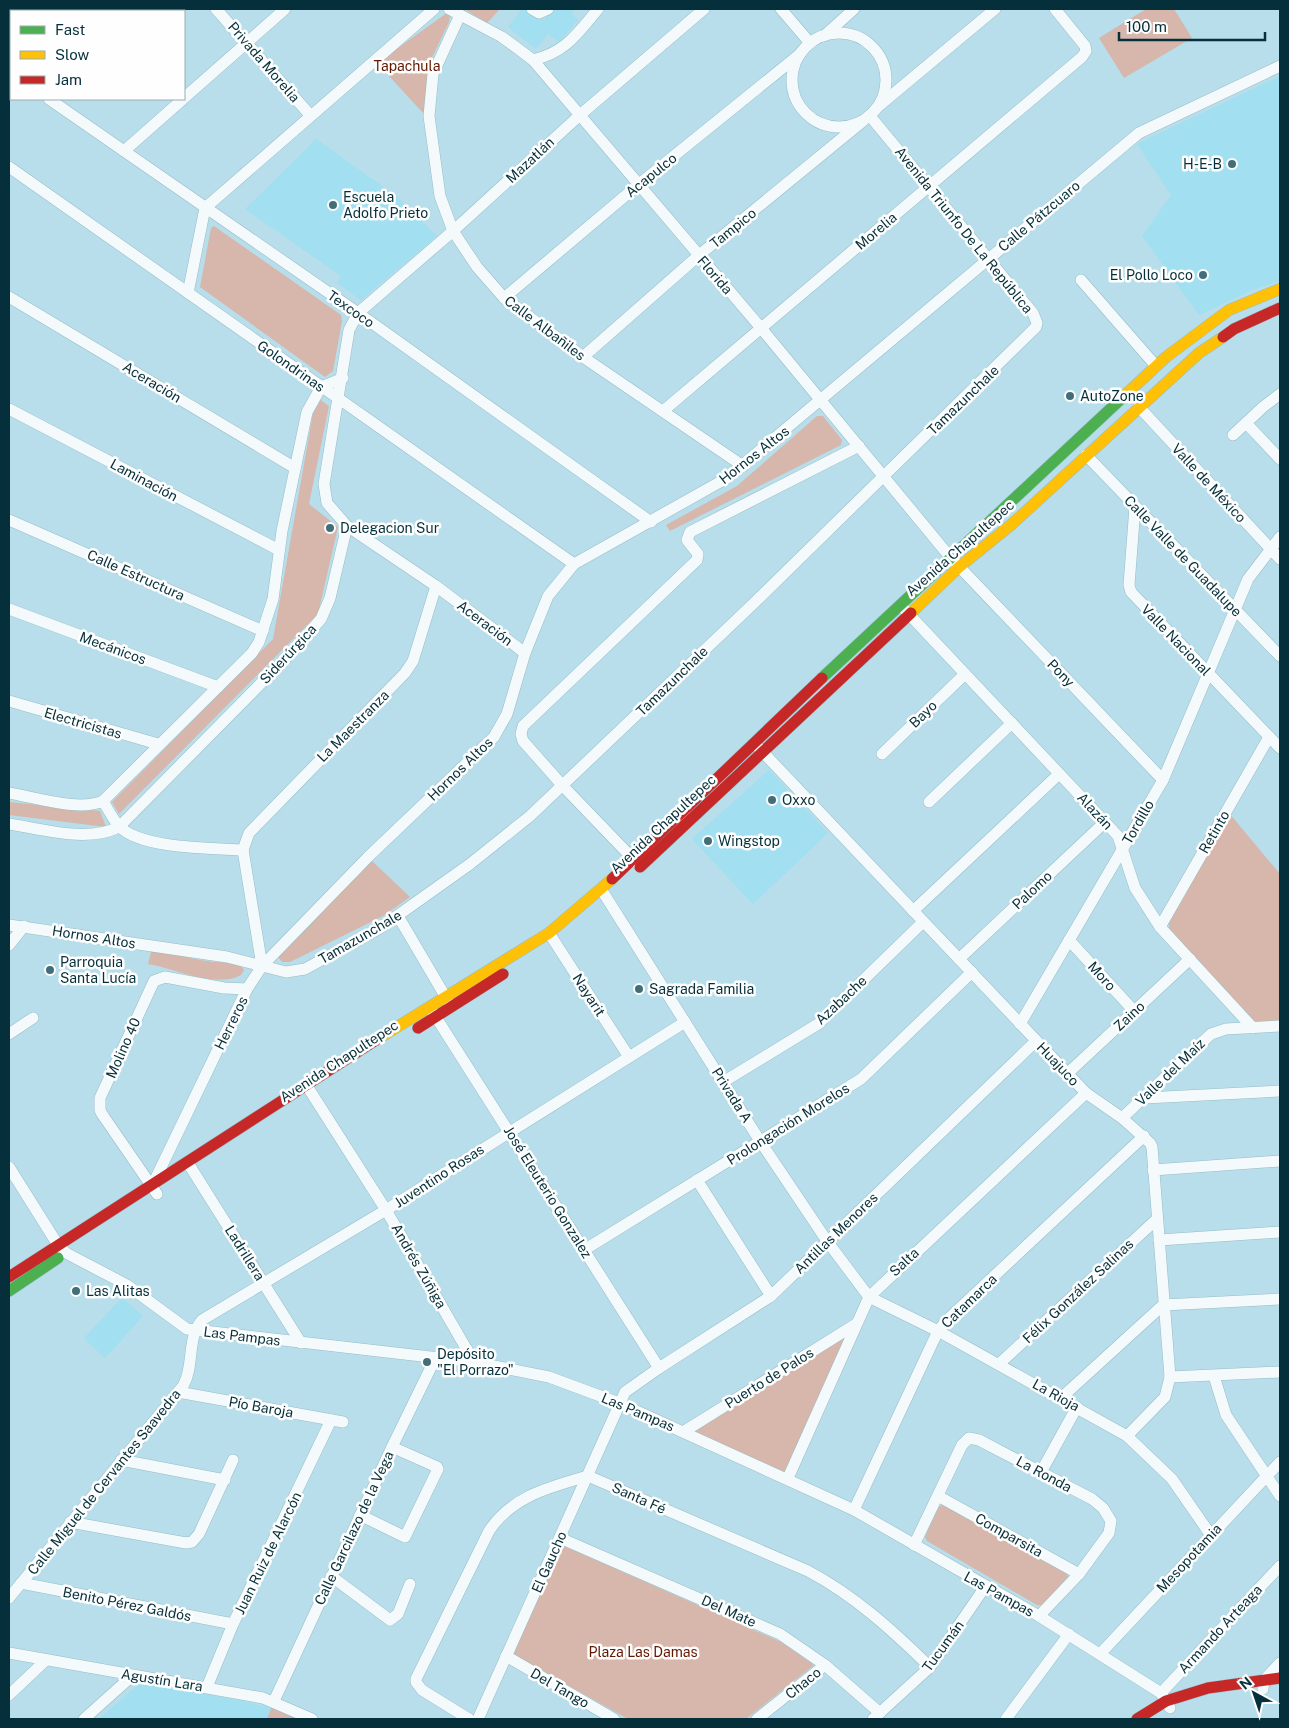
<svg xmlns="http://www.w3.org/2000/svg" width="1289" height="1728" viewBox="0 0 1289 1728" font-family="'Public Sans',sans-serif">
  <rect width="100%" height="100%" fill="#b7deea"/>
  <g fill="#a1dff1">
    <path d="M 522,9 L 530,9 L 544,20 L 553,9 L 575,9 L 571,14 L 578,20 L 559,42 L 548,34 L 536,49 L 508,27 Z"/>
    <path d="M 1280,76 L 1280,281 L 1252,290 L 1199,315 L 1142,236 L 1171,195 L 1137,144 Z"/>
    <path d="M 316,139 L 396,196 L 437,236 L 361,300 L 337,283 L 341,276 L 245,209 Z"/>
    <path d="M 769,770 L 828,833 L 753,904 L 692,839 Z"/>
    <path d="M 122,1298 L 143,1316 L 105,1358 L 84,1338 Z"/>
    <path d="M 140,1683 L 239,1700 L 276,1709 L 296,1719 L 99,1719 Z"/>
  </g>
  <g fill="#d7b6ab">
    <path d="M 464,9 L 500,9 L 487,23 Z"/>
    <path d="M 1146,9 L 1174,9 L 1192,38 L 1124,78 L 1099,38 Z"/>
    <path d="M 451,10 L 449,22 L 428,66 L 424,114 L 377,63 Z"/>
    <path d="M 214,226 L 341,315 L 342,321 L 333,371 L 325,377 L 200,287 L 211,228 Z"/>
    <path d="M 319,399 L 329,406 L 309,504 L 338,527 L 318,614 L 119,814 L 112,802 L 273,639 L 315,402 Z"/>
    <path d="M 817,416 L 823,416 L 842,440 L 841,445 L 670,531 L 666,525 L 737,486 Z"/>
    <path d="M 9,802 L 100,811 L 106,827 L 9,815 Z"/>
    <path d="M 1229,813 L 1280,874 L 1280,1025 L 1255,1025 L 1169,929 L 1169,921 Z"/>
    <path d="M 372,861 L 410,897 L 383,916 L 290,962 L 282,962 L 278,957 Z"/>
    <path d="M 152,948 C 181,955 209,966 238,961 L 244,970 L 241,975 C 216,989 174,968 148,964 Z"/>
    <path d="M 856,1324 L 788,1478 L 683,1432 Z"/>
    <path d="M 944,1505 L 1067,1573 L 1068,1577 L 1042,1605 L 1037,1605 L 927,1541 L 925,1537 L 939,1506 Z"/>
    <path d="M 562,1545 L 781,1642 L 814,1665 L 746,1719 L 628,1719 L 512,1654 Z"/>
    <path d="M 274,1701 L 308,1719 L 267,1719 Z"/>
  </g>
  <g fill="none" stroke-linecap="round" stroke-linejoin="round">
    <g stroke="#98bcc6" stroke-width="12">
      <g id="street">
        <path d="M 216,9 L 311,116"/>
        <path d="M 449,9 L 502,37 L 533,60 L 761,328 L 950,557 L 1163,780"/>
        <path d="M 532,9 L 539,13 L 548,9"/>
        <path d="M 781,9 L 810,43"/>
        <path d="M 140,11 L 143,9"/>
        <path d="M 460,15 L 433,74 L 429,116 L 440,196 L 453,231 L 477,267 L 504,298 L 583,357 L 743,466"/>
        <circle cx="839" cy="80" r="47"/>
        <path d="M 824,36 L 854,9"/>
        <path d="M 533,60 C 566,52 577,34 598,9"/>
        <path d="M 9,71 L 11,72"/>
        <path d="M 184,98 L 285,9"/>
        <path d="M 49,99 L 358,313 L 651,522"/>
        <path d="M 880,105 L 995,9"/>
        <path d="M 124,151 L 183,99"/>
        <path d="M 9,167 L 574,564"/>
        <path d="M 1081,280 L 1156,366"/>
        <path d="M 188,293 L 205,208 L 434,9"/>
        <path d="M 9,297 L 295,468"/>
        <path d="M 504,298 L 638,185 L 800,54"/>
        <path d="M 583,357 L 698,256 L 863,121"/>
        <path d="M 1139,407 L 1280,559"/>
        <path d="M 9,409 L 279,550"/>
        <path d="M 663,411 L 1082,57 L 1086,51 L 1085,46 L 1055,9"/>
        <path d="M 1246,423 L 1280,459"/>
        <path d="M 1233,435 L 1263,407 L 1280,394"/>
        <path d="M 1086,455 L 1280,656"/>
        <path d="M 1135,507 L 1129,585 L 1131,592 L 1280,748"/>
        <path d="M 9,520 L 263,631"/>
        <path d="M 9,609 L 218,687"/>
        <path d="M 904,609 L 1118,836 L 1135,888 L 1160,927 L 1253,1028"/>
        <path d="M 525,653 L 436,586 L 347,526 L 327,503 L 324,484 L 349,330 L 358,313 L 453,231 L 580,115 L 704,9"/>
        <path d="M 9,701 L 158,744"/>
        <path d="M 758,747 L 1086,1093 L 1122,1118 L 1150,1143 L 1152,1147 L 1170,1377 L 1165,1397 L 1127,1436"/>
        <path d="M 882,754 L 965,674"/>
        <path d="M 9,793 C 34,797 79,812 103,801 L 252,653 L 259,642 L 273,599 L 282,531 L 307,412 L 321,387 L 343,378"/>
        <path d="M 103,801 C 108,809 113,820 120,827 C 142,849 212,848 243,850"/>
        <path d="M 929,802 L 1012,723"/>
        <path d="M 9,824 C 43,829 87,843 119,827 L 289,655 L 321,619 L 330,598 L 347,526"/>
        <path d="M 637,863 L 562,785 L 523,741 L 521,734 L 523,726 L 697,560 L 698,554 L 687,540 L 690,532 L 859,446"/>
        <path d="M 601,889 L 760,1141 L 827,1241 L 869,1297 L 938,1331 L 1127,1436 L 1172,1479 L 1210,1534"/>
        <path d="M 913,911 L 1059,774"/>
        <path d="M 398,916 L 448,1001"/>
        <path d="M 9,925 L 227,957 L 286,972 L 305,969 L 380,928 L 470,864 L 530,816 L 753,604 L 1036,327 L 1037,323 L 1033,313 L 870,116"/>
        <path d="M 1160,927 L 1269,737"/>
        <path d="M 549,933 L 629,1057"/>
        <path d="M 1069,940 L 1134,1011"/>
        <path d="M 9,945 L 24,926"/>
        <path d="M 959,959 L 1105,822"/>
        <path d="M 262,966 L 368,857 L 494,737 L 507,714 L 525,653 L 548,596 L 574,564 L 727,478 L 1139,133 L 1280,66"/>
        <path d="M 432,1011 L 659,1368"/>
        <path d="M 1020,1024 L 1163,780 L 1248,579 L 1280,537"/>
        <path d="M 9,1034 L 33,1018"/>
        <path d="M 1067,1074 L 1190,959"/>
        <path d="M 723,1082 L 818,1024 L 923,922"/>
        <path d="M 307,1086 L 386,1210 L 474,1362"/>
        <path d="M 1145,1098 L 1280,1091"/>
        <path d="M 1122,1118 L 1211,1034 L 1226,1029 L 1280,1026"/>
        <path d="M 188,1163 L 301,1343"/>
        <path d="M 9,1167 L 58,1245 L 66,1253 L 127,1285 L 187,1329 L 474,1362 L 549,1377 L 619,1403 L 854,1510 L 1039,1616 L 1161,1693 L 1170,1708"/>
        <path d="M 1153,1170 L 1280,1161"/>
        <path d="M 697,1180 L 771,1296"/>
        <path d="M 153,1184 L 247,989 L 262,966 L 243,850 L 249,833 L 405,673 L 413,661 L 436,586"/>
        <path d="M 157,1194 L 102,1114 L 100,1110 L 100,1098 L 154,981 L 165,977 L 224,988 L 247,989"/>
        <path d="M 1159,1240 L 1280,1232"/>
        <path d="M 584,1250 L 861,1079 L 972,972"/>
        <path d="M 999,1364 L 1157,1219"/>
        <path d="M 1214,1376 L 1226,1415 L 1280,1496"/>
        <path d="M 1170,1377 L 1280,1372"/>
        <path d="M 178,1392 L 343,1422"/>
        <path d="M 1061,1398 L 1163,1305 L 1280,1299"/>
        <path d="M 683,1432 L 856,1324"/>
        <path d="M 121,1460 L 225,1480"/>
        <path d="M 1041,1472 L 1077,1407"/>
        <path d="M 788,1478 L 869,1297 L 1086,1093"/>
        <path d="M 938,1496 L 1079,1574"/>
        <path d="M 854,1510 L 938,1331 L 947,1320 L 1144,1136"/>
        <path d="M 360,1515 L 405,1537 L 438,1469 L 437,1467 L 392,1447"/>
        <path d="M 70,1522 L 186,1543 L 192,1542 L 199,1534 L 233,1460"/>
        <path d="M 560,1538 L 780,1634 L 825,1665 L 880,1713"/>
        <path d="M 914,1545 L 962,1445 L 969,1438 L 979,1440 L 1092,1499 L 1103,1508 L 1111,1521 L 1109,1533 L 1079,1574 L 1039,1616"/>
        <path d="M 331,1576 L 390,1620 L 398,1614 L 410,1584"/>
        <path d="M 21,1583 L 233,1624"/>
        <path d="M 9,1598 L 183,1386 C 195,1365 186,1339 202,1320 L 386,1210 L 685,1022"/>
        <path d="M 9,1653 L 263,1698 L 312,1719"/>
        <path d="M 1100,1654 L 1280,1462"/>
        <path d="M 506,1656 L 614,1719"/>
        <path d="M 207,1687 L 233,1624 L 331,1420"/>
        <path d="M 1263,1689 L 1264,1680 L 1280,1663"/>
        <path d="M 1161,1693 L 1280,1566"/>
        <path d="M 9,1695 L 45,1661"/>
        <path d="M 274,1701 L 392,1447 L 436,1357"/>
        <path d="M 84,1719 L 132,1676"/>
        <path d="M 469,1719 L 422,1690 L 416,1682 L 416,1679 L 489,1531 C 512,1496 550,1487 588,1476 L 808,1571 C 855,1596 892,1630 930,1667"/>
        <path d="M 478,1719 L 625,1392 L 659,1368 L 771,1296 L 1036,1041"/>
        <path d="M 757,1719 L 825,1665"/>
        <path d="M 873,1719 L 930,1667 L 985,1587"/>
        <path d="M 1006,1719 L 1069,1634"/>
      </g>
    </g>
    <g stroke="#98bcc6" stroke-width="12">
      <g id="fast">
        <path d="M 822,678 L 1122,398"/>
        <path d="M 9,1291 L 58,1258"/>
      </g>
    </g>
    <g stroke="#98bcc6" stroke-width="12">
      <g id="slow">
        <path d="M 1122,398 L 1166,357 L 1229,310 L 1280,289"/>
        <path d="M 911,613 L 959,567 L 1012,524 L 1199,353 L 1223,337"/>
        <path d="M 376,1040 L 549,933 L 612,879"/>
      </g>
    </g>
    <g stroke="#98bcc6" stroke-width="12">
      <g id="jam">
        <path d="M 1223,337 L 1234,329 L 1280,308"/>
        <path d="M 640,867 L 911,613"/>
        <path d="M 612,879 L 822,678"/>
        <path d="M 418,1028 L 503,974"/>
        <path d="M 9,1277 L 376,1040"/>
        <path d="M 1137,1719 L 1166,1701 L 1208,1688 L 1280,1678"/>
      </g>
    </g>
    <use href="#street" stroke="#f4fafc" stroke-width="11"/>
    <use href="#fast" stroke="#4caf50" stroke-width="11"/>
    <use href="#slow" stroke="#ffc107" stroke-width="11"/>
    <use href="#jam" stroke="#c62828" stroke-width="11"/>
  </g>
  <g fill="#436d78" stroke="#fefefe" stroke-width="2">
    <circle cx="1232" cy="164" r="5"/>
    <circle cx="333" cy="205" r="5"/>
    <circle cx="1203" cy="275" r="5"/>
    <circle cx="1070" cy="396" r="5"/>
    <circle cx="330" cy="528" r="5"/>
    <circle cx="772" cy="800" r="5"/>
    <circle cx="708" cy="841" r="5"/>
    <circle cx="50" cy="970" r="5"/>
    <circle cx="639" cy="989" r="5"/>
    <circle cx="76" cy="1291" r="5"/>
    <circle cx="427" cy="1362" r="5"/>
  </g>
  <g text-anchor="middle" stroke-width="5" stroke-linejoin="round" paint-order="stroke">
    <g font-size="14" fill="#05303b" stroke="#fefefe">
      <text transform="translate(264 62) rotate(49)" y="5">Privada Morelia</text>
      <text transform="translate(530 160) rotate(-43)" y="5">Mazatlán</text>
      <text transform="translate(651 175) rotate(-39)" y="5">Acapulco</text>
      <text transform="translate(1039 216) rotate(-40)" y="5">Calle Pátzcuaro</text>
      <text transform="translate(733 228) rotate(-39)" y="5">Tampico</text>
      <text transform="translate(964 230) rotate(51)" y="5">Avenida Triunfo De La República</text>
      <text transform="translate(876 231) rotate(-40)" y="5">Morelia</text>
      <text transform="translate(715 275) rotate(49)" y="5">Florida</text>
      <text transform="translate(351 309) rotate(35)" y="5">Texcoco</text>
      <text transform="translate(545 328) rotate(37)" y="5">Calle Albañiles</text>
      <text transform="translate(291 366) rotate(35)" y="5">Golondrinas</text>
      <text transform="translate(152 382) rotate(31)" y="5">Aceración</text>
      <text transform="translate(963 400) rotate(-44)" y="5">Tamazunchale</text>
      <text transform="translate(754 455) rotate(-38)" y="5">Hornos Altos</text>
      <text transform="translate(144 480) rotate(28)" y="5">Laminación</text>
      <text transform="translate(1209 483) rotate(47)" y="5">Valle de México</text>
      <text transform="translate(960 548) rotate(-41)" y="5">Avenida Chapultepec</text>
      <text transform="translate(1183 556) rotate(46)" y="5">Calle Valle de Guadalupe</text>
      <text transform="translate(136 575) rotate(24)" y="5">Calle Estructura</text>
      <text transform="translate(485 623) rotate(37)" y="5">Aceración</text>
      <text transform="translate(1176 640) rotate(46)" y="5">Valle Nacional</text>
      <text transform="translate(113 648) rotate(20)" y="5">Mecánicos</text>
      <text transform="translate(288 654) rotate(-47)" y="5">Siderúrgica</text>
      <text transform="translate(1061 673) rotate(46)" y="5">Pony</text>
      <text transform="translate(672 681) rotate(-44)" y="5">Tamazunchale</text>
      <text transform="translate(923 714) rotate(-44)" y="5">Bayo</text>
      <text transform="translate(83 723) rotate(16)" y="5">Electricistas</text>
      <text transform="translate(353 726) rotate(-45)" y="5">La Maestranza</text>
      <text transform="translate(460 769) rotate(-44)" y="5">Hornos Altos</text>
      <text transform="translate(1095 811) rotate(47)" y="5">Alazán</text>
      <text transform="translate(1138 822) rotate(-60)" y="5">Tordillo</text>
      <text transform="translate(663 824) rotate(-43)" y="5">Avenida Chapultepec</text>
      <text transform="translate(1214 832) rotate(-60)" y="5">Retinto</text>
      <text transform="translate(1032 890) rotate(-43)" y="5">Palomo</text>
      <text transform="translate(94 937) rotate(9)" y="5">Hornos Altos</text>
      <text transform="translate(360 937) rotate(-30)" y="5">Tamazunchale</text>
      <text transform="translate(1102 976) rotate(48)" y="5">Moro</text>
      <text transform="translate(589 995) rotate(57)" y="5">Nayarit</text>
      <text transform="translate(841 1000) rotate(-43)" y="5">Azabache</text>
      <text transform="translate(1129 1016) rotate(-43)" y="5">Zaino</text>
      <text transform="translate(231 1023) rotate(-64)" y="5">Herreros</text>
      <text transform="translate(123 1048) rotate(-66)" y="5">Molino 40</text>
      <text transform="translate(339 1061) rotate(-33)" y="5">Avenida Chapultepec</text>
      <text transform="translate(1058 1064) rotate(46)" y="5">Huajuco</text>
      <text transform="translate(1170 1072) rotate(-44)" y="5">Valle del Maíz</text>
      <text transform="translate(732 1095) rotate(58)" y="5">Privada A</text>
      <text transform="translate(788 1124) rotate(-32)" y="5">Prolongación Morelos</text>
      <text transform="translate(439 1176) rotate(-33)" y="5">Juventino Rosas</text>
      <text transform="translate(548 1192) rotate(58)" y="5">José Eleuterio Gonzalez</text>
      <text transform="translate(836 1233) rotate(-44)" y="5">Antillas Menores</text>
      <text transform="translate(245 1253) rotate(58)" y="5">Ladrillera</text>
      <text transform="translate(904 1262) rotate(-43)" y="5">Salta</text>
      <text transform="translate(419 1266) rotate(60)" y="5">Andrés Zúñiga</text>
      <text transform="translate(1078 1291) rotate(-43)" y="5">Félix González Salinas</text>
      <text transform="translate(969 1301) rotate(-44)" y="5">Catamarca</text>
      <text transform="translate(242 1336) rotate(7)" y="5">Las Pampas</text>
      <text transform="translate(769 1378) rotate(-32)" y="5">Puerto de Palos</text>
      <text transform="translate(1056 1395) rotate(29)" y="5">La Rioja</text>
      <text transform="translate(261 1407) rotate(10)" y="5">Pío Baroja</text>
      <text transform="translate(638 1412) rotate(23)" y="5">Las Pampas</text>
      <text transform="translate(1044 1474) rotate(28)" y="5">La Ronda</text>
      <text transform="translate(104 1482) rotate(-51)" y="5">Calle Miguel de Cervantes Saavedra</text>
      <text transform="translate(639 1498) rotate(24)" y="5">Santa Fé</text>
      <text transform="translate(354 1528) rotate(-65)" y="5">Calle Garcilazo de la Vega</text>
      <text transform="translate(1009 1535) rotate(29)" y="5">Comparsita</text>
      <text transform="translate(268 1553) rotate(-64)" y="5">Juan Ruiz de Alarcón</text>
      <text transform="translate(1189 1558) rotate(-47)" y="5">Mesopotamia</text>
      <text transform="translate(549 1562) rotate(-66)" y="5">El Gaucho</text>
      <text transform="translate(999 1594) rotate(29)" y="5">Las Pampas</text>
      <text transform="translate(127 1604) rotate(11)" y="5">Benito Pérez Galdós</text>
      <text transform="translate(729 1611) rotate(24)" y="5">Del Mate</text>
      <text transform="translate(1220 1629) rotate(-47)" y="5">Armando Arteaga</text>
      <text transform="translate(943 1646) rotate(-54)" y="5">Tucumán</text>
      <text transform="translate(162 1680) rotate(9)" y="5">Agustín Lara</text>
      <text transform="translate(803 1683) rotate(-39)" y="5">Chaco</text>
      <text transform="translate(560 1688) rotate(30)" y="5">Del Tango</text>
    </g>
    <g font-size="14" fill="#631800" stroke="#fefefe">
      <text x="407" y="71">Tapachula</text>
      <text x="643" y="1657">Plaza Las Damas</text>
    </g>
    <g font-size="14" fill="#05303b" stroke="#fefefe" text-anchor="start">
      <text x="1222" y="169" text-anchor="end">H-E-B</text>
      <text x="343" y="202">Escuela<tspan x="343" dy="16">Adolfo Prieto</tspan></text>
      <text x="1193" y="280" text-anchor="end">El Pollo Loco</text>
      <text x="1080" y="401">AutoZone</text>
      <text x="340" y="533">Delegacion Sur</text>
      <text x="782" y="805">Oxxo</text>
      <text x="718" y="846">Wingstop</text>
      <text x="60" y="967">Parroquia<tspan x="60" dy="16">Santa Lucía</tspan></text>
      <text x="649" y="994">Sagrada Familia</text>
      <text x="86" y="1296">Las Alitas</text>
      <text x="437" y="1359">Depósito<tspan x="437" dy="16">"El Porrazo"</tspan></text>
    </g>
  </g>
  <rect width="1289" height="1728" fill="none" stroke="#05303b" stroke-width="20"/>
  <rect x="10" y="10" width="175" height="90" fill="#fefefe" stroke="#9aacb0"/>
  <rect x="20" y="26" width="25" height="8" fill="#4caf50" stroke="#9aacb0"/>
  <text x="55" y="35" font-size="15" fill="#05303b">Fast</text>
  <rect x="20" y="51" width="25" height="8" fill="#ffc107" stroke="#9aacb0"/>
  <text x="55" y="60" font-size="15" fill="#05303b">Slow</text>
  <rect x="20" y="76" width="25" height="8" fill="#c62828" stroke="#9aacb0"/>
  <text x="55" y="85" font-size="15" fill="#05303b">Jam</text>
  <g transform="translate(1254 1693) rotate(320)" stroke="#fefefe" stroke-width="4" paint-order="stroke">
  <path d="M0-4L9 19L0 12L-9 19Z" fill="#05303b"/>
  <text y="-8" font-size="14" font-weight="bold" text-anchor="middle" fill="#05303b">N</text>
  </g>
  <path d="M1119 32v8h146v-8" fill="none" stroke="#05303b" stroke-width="2.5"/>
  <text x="1126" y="32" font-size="15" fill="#05303b" stroke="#fefefe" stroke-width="4" paint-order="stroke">100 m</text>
</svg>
